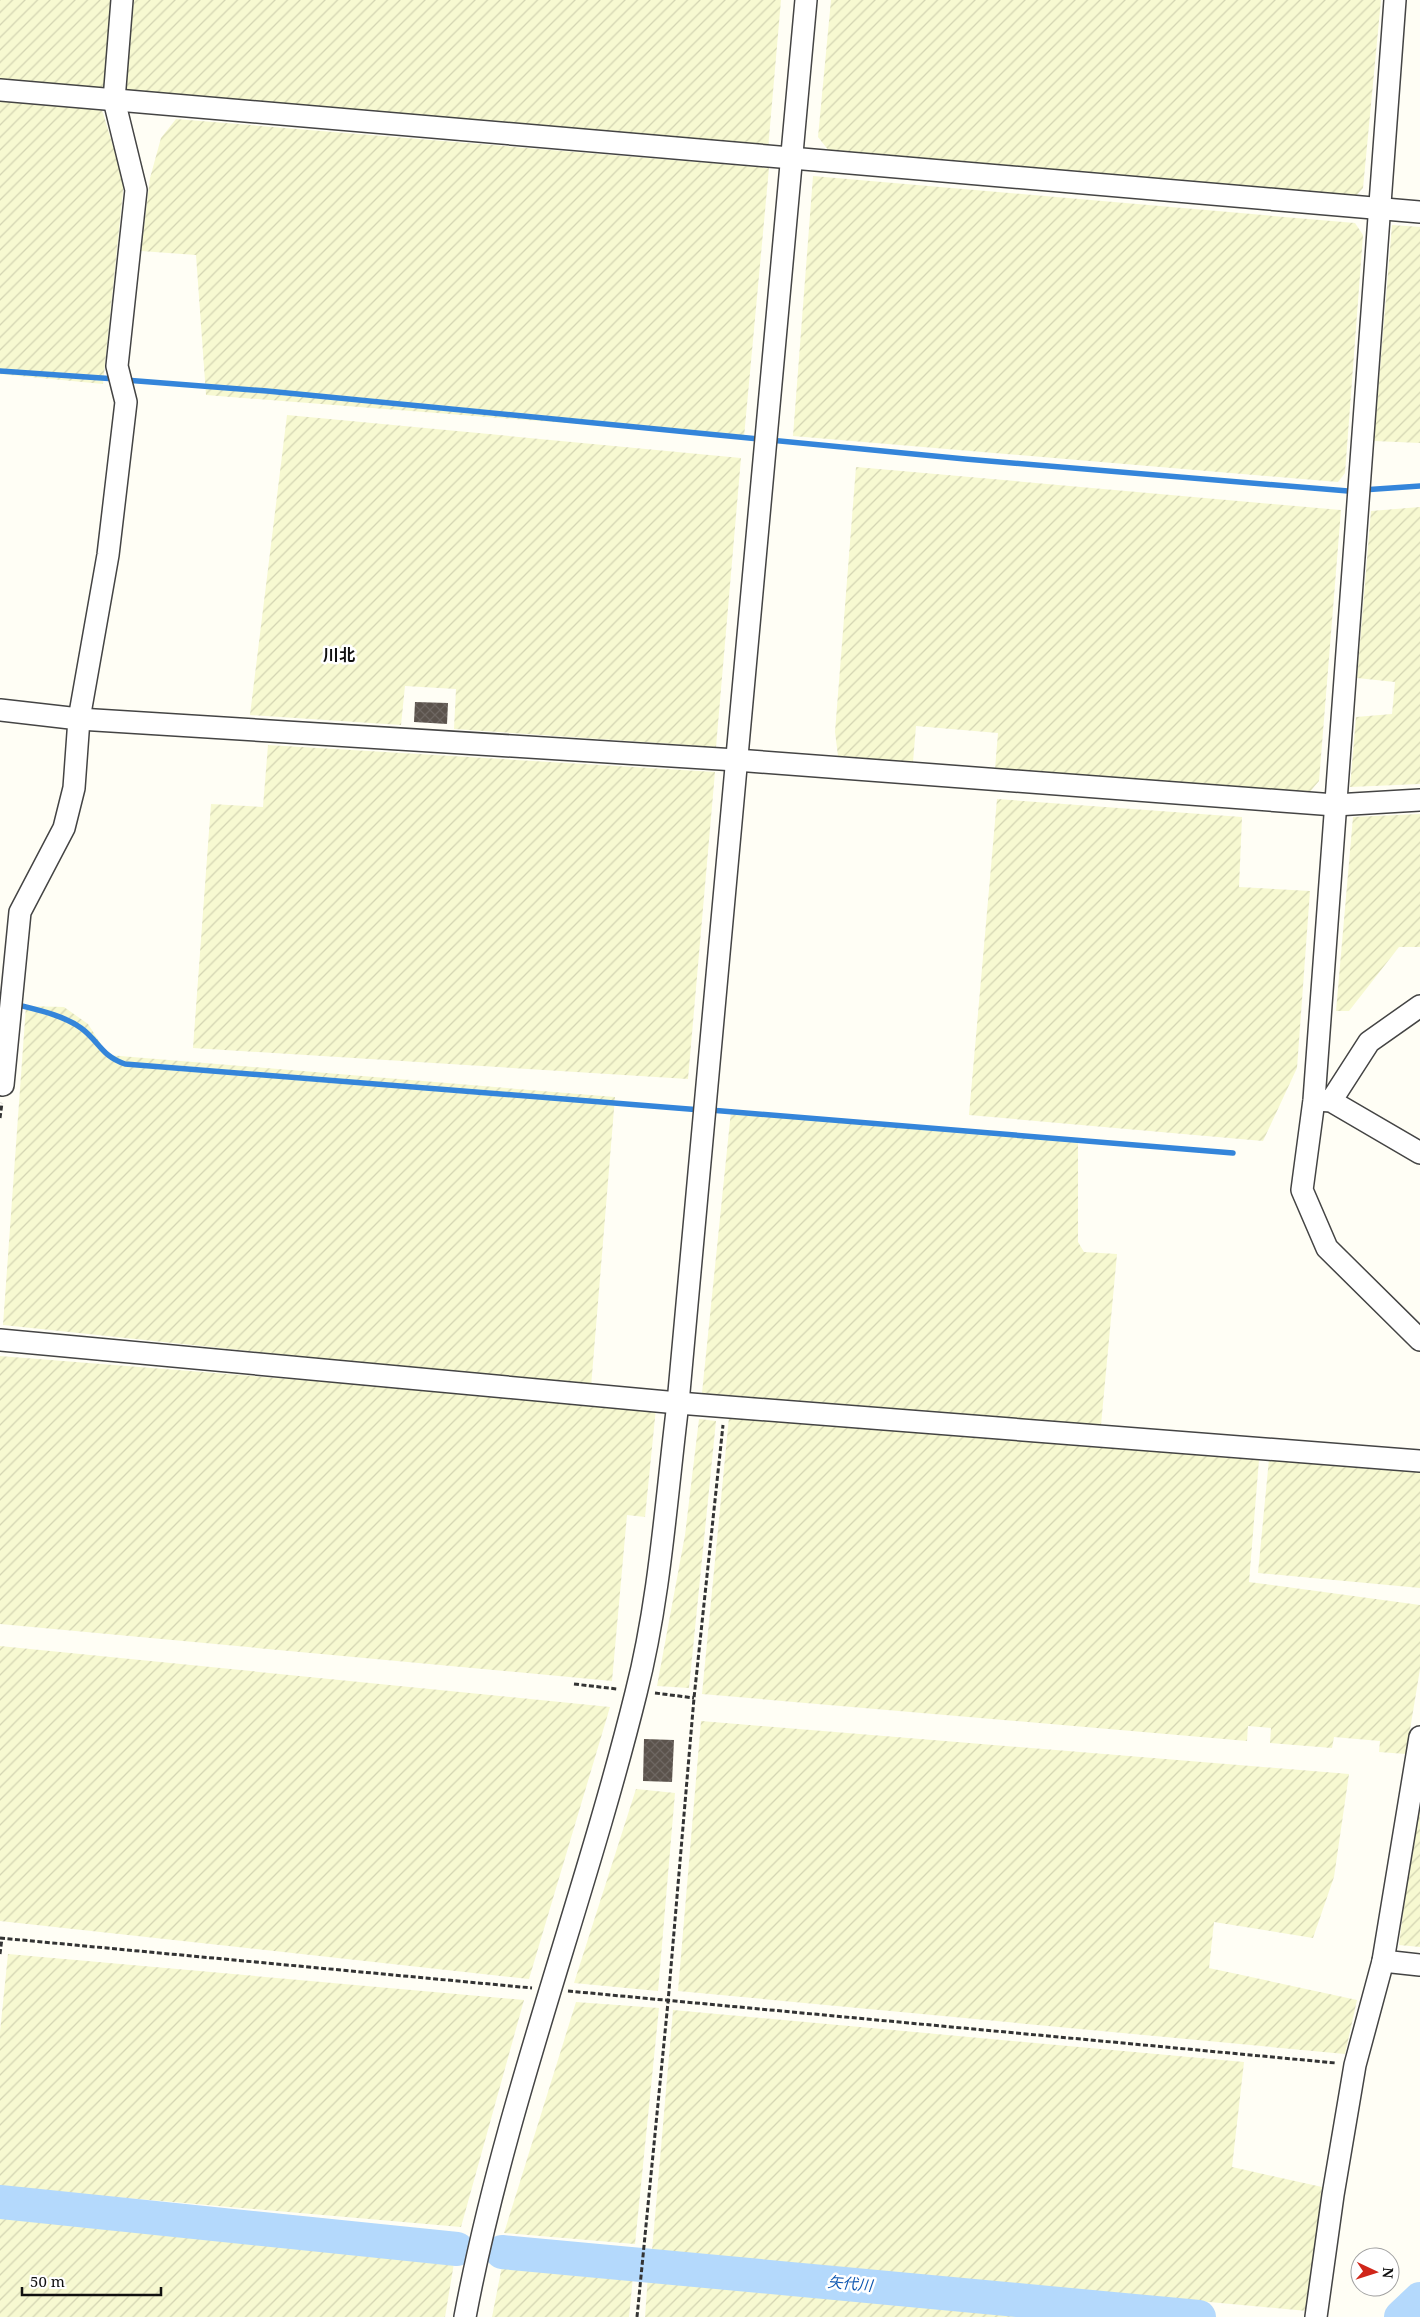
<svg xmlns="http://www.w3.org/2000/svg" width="1420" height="2317" viewBox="0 0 1420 2317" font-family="'Noto Serif','Noto Sans JP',serif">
  <defs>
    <pattern id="farmland-furrows" width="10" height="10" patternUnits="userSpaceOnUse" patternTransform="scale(1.25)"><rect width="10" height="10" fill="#f7f9d1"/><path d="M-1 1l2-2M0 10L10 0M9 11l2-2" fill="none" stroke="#d3d4b2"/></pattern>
    <pattern id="building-cross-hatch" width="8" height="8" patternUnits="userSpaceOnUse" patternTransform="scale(1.25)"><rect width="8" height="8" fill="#5b534c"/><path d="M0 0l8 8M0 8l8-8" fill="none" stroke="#6e6762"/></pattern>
  </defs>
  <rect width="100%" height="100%" fill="#fffef5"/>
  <g fill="url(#farmland-furrows)">
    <path d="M 0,0 L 114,0 L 108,89 L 0,79 Z"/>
    <path d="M 134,0 L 781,0 L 768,149 L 125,90 Z"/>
    <path d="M 831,0 L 1381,0 L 1363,188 L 1356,196 L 829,151 L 818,137 Z"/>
    <path d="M 0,101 L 102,110 L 124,182 L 103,384 L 0,374 Z"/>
    <path d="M 176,119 L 769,168 L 744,437 L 206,395 L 196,255 L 141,251 L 150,178 L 161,138 Z"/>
    <path d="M 813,176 L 1355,223 L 1363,235 L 1345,473 L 1338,482 L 793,436 Z"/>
    <path d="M 1392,225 L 1420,227 L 1420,443 L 1374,441 Z"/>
    <path d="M 287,415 L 741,458 L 716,747 L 454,729 L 456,689 L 405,686 L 401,725 L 250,715 Z"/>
    <path d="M 856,467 L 1341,510 L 1319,781 L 1308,794 L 995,769 L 998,733 L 916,726 L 913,762 L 838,756 L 835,732 Z"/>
    <path d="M 1420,507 L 1420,784 L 1350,787 L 1356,717 L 1392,714 L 1395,682 L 1357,678 L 1371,511 Z"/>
    <path d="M 268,745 L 715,772 L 688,1079 L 193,1048 L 211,804 L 263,807 Z"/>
    <path d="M 997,799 L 1242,817 L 1239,887 L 1310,891 L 1297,1068 L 1263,1141 L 969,1115 Z"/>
    <path d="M 1420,814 L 1420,947 L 1399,947 L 1349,1011 L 1336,1011 L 1353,817 Z"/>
    <path d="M 26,1006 L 64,1007 L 88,1024 L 108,1055 L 615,1097 L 591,1387 L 3,1325 Z"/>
    <path d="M 731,1111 L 1078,1142 L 1078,1242 L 1084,1252 L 1117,1254 L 1101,1425 L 702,1393 Z"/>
    <path d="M 0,1356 L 656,1408 L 645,1517 L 627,1515 L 612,1681 L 0,1624 Z"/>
    <path d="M 729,1417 L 1259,1460 L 1249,1582 L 1420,1605 L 1420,1669 L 1406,1754 L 1379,1752 L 1380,1741 L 1334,1737 L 1332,1748 L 1270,1743 L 1271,1728 L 1248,1726 L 1247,1741 L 702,1694 Z"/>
    <path d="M 699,1419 L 716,1421 L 689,1688 L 657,1686 L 685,1535 Z"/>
    <path d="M 1269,1459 L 1420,1468 L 1420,1588 L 1258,1573 Z"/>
    <path d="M 0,1646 L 610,1707 L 529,1979 L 0,1921 Z"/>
    <path d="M 701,1721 L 1349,1774 L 1334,1877 L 1313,1938 L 1214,1922 L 1209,1968 L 1357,2000 L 1345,2054 L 678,1991 Z"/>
    <path d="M 1419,1781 L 1420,1781 L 1420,1947 L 1399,1945 Z"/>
    <path d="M 636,1789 L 675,1793 L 658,1991 L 574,1983 Z"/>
    <path d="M 8,1954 L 524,2000 L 461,2227 L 0,2187 L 0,2032 Z"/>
    <path d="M 576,2002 L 659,2008 L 635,2244 L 504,2233 Z"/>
    <path d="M 673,2010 L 1244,2062 L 1232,2167 L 1322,2187 L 1307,2311 L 652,2251 Z"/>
    <path d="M 0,2218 L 454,2263 L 445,2317 L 0,2317 Z"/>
    <path d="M 502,2266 L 633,2277 L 629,2317 L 492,2317 Z"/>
    <path d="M 648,2275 L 1033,2317 L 645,2317 Z"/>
  </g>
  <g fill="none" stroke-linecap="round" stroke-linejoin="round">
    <g stroke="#3485da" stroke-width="5.5">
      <path d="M 0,371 L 116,379"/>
      <path d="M 125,380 L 267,391 L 965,459 L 1348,491 L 1420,486"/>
      <path d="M 0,1000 C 25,1008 59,1012 81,1028 C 99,1041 101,1056 125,1064 L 701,1110"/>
      <path d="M 710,1110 L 1233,1153"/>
    </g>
    <g stroke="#b4d9fc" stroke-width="34">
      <path d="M 0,2202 L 457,2249"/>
      <path d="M 502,2252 L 1199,2317"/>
      <path d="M 1401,2317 L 1420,2299"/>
    </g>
  </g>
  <g fill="url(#building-cross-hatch)">
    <path d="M 415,702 L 448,703 L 447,724 L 414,722 Z"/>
    <path d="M 644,1739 L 674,1740 L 672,1782 L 643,1781 Z"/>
  </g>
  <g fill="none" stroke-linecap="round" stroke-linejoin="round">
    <g stroke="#444" stroke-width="24">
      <g id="minor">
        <path d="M 1395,0 L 1314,1100 L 1302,1190 L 1327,1248 L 1420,1340"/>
        <path d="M 0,90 L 1420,212"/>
        <path d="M 0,710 L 79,719 L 736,760 L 1335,805 L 1420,800"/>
        <path d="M 3,1085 L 20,912 L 64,828 L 74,788 L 79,719 L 108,555 L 126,402 L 117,366 L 136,190 L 114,100 L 122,0"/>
        <path d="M 1316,1100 L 1331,1101 L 1420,1153"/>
        <path d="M 1331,1101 L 1369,1042 L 1420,1006"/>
        <path d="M 0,1340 L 678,1403 L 1420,1461"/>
        <path d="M 1383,1961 L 1420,1965"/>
        <path d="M 465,2317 C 505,2104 584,1903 636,1693 C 660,1599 666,1500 678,1403 L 806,0"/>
        <path d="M 1316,2317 L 1333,2195 L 1355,2065 L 1383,1961 L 1420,1737"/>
      </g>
    </g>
    <g stroke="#333" stroke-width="3" stroke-dasharray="5 2.5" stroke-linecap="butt">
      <path d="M 0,1118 L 2,1103"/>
      <path d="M 574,1684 L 617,1689"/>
      <path d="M 655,1693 L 694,1698"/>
      <path d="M 0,1938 L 532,1988"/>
      <path d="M 0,1954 L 2,1938"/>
      <path d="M 568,1991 L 1336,2063"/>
      <path d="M 637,2317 L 668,2002 L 694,1698 L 723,1425"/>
    </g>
    <use href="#minor" stroke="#fff" stroke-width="21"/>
  </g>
  <g text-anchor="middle" stroke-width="5" stroke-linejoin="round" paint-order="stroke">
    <g font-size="15" font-style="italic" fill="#0c56b1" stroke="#fff">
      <text transform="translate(850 2284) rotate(5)" y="5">矢代川</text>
    </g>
    <g font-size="16" font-weight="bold" fill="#111" stroke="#fff">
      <text x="339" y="661">川北</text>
    </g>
  </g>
  <g transform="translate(1375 2272) rotate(94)"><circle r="24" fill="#ffffff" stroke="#a0a0a0"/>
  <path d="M0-4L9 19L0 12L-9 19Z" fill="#d0261a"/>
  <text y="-8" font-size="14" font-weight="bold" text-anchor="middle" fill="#111111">N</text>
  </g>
  <path d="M22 2287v8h139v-8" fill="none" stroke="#111111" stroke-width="2.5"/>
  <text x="30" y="2287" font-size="15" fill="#111111" stroke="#ffffff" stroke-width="4" paint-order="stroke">50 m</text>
</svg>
